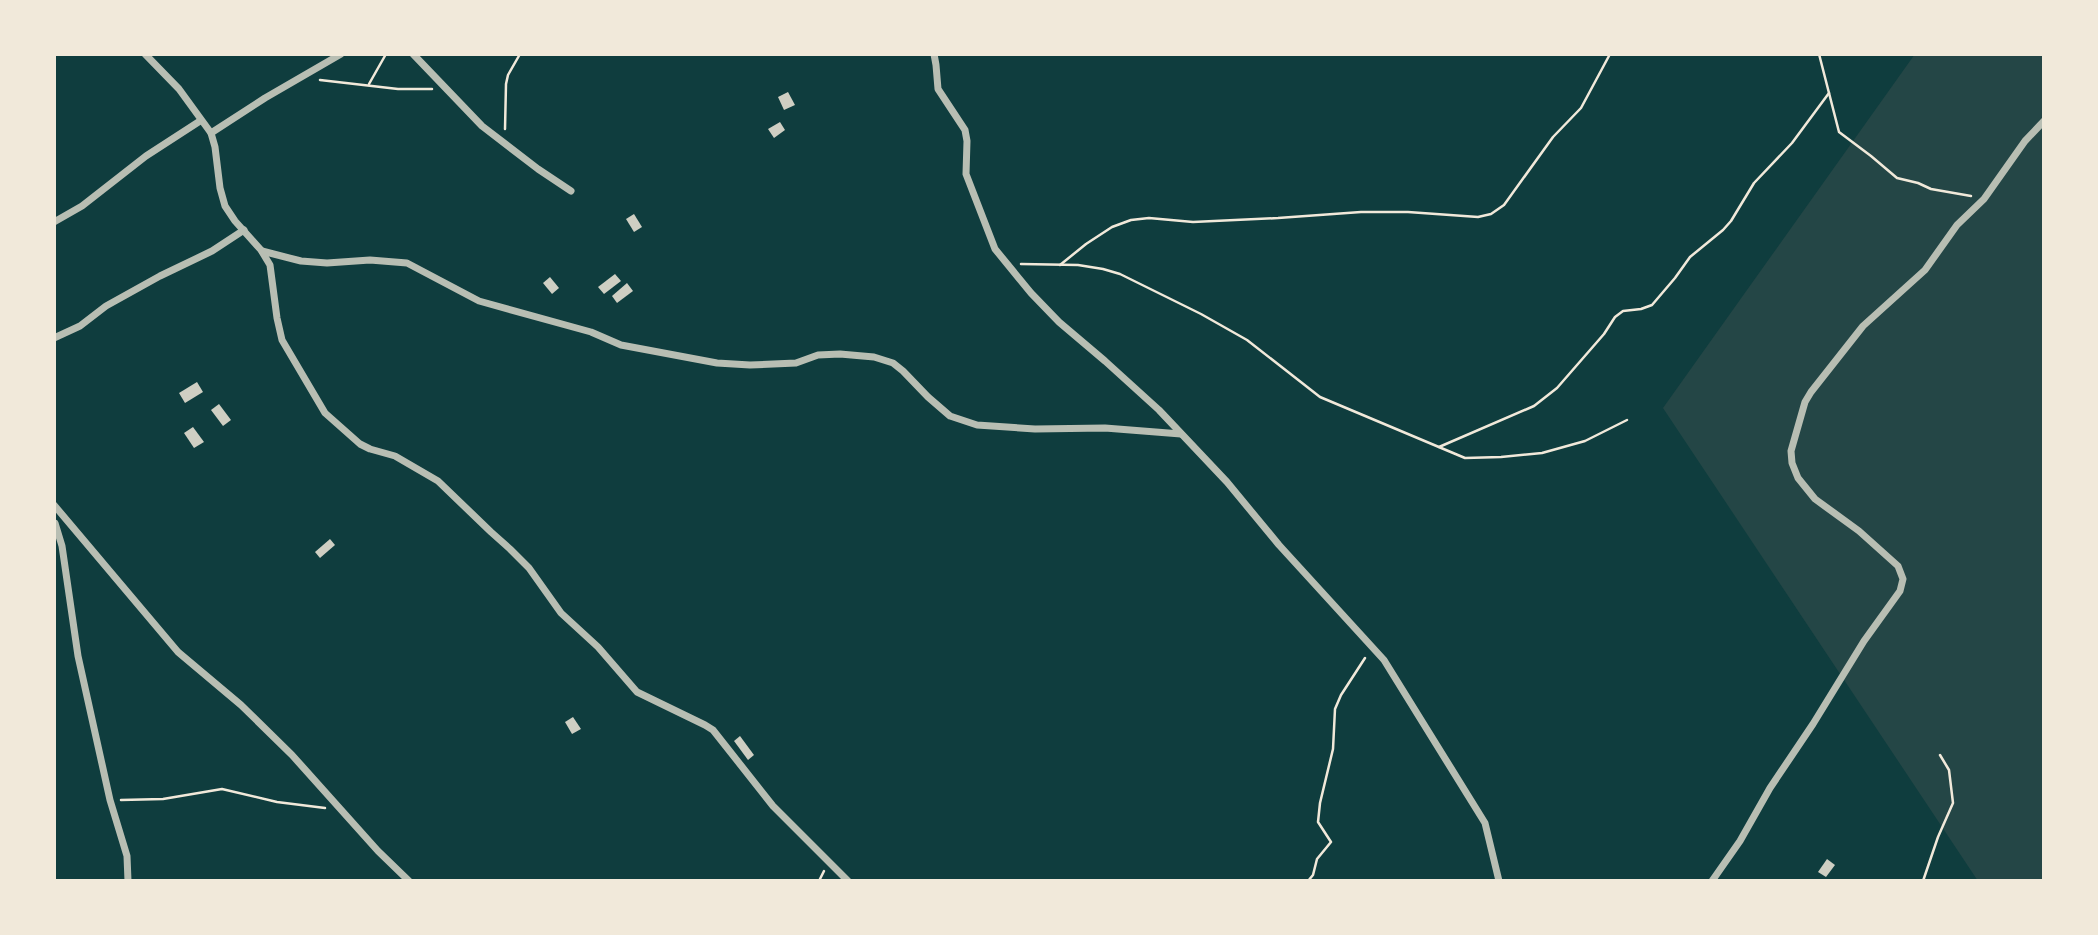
<svg xmlns="http://www.w3.org/2000/svg" width="2098" height="935" viewBox="0 0 2098 935" font-family="'DejaVu Sans',sans-serif">
  <rect width="100%" height="100%" fill="#0f3d3e"/>
  <path fill="#244646" d="M 1915,54 L 2044,54 L 2044,881 L 1978,881 L 1663,408 Z"/>
  <g fill="#cfcfc3">
    <path d="M 788,92 L 795,105 L 784,110 L 778,97 Z"/>
    <path d="M 780,122 L 785,130 L 774,138 L 768,129 Z"/>
    <path d="M 634,214 L 642,227 L 634,232 L 626,219 Z"/>
    <path d="M 615,274 L 621,281 L 604,294 L 598,287 Z"/>
    <path d="M 550,277 L 559,288 L 552,294 L 543,283 Z"/>
    <path d="M 627,283 L 633,291 L 617,303 L 612,296 Z"/>
    <path d="M 197,382 L 203,392 L 185,403 L 179,393 Z"/>
    <path d="M 219,404 L 231,420 L 223,426 L 211,410 Z"/>
    <path d="M 193,427 L 204,442 L 194,448 L 184,433 Z"/>
    <path d="M 330,539 L 335,545 L 320,558 L 315,552 Z"/>
    <path d="M 573,717 L 581,729 L 572,734 L 565,722 Z"/>
    <path d="M 740,736 L 754,755 L 748,760 L 734,741 Z"/>
    <path d="M 1827,859 L 1835,865 L 1826,877 L 1818,872 Z"/>
  </g>
  <g fill="none" stroke-linecap="round" stroke-linejoin="round">
    <g stroke="#f1e9da" stroke-width="2.5">
      <path d="M 1819,54 L 1839,132 L 1871,156 L 1897,178 L 1918,183 L 1931,189 L 1971,196"/>
      <path d="M 320,80 L 398,89 L 432,89"/>
      <path d="M 369,84 L 386,54"/>
      <path d="M 505,129 L 506,84 L 508,75 L 520,54"/>
      <path d="M 1021,264 L 1078,265 L 1103,269 L 1120,274 L 1201,314 L 1247,340 L 1320,397 L 1465,458 L 1501,457 L 1542,453 L 1585,441 L 1627,420"/>
      <path d="M 1060,265 L 1086,244 L 1112,227 L 1131,220 L 1149,218 L 1193,222 L 1278,218 L 1361,212 L 1408,212 L 1478,217 L 1491,214 L 1504,205 L 1553,137 L 1581,108 L 1610,54"/>
      <path d="M 1439,447 L 1534,406 L 1557,388 L 1604,334 L 1615,317 L 1623,311 L 1641,309 L 1652,305 L 1675,278 L 1690,257 L 1723,230 L 1731,221 L 1754,183 L 1792,143 L 1829,93"/>
      <path d="M 121,800 L 163,799 L 222,789 L 277,802 L 325,808"/>
      <path d="M 819,881 L 824,871"/>
      <path d="M 1308,881 L 1313,875 L 1317,859 L 1331,842 L 1318,822 L 1320,803 L 1333,749 L 1335,709 L 1341,695 L 1365,658"/>
      <path d="M 1923,881 L 1938,837 L 1953,803 L 1949,770 L 1940,755"/>
    </g>
    <g stroke="#b8beb3" stroke-width="7">
      <path d="M 145,54 L 179,89 L 211,133 L 215,147 L 220,188 L 225,206 L 235,221 L 261,250 L 270,265 L 277,318 L 282,340 L 325,413 L 360,444 L 370,449 L 395,456 L 438,481 L 491,532 L 510,549 L 529,568 L 561,613 L 598,647 L 637,692 L 705,725 L 713,730 L 773,806 L 848,881"/>
      <path d="M 413,54 L 482,126 L 538,169 L 571,191"/>
      <path d="M 934,54 L 936,65 L 938,89 L 965,130 L 967,141 L 966,174 L 995,249 L 1031,293 L 1059,322 L 1105,361 L 1159,410 L 1227,482 L 1279,545 L 1384,660 L 1485,823 L 1499,881"/>
      <path d="M 211,133 L 265,98 L 341,54"/>
      <path d="M 54,222 L 82,206 L 146,156 L 200,121"/>
      <path d="M 262,251 L 301,261 L 327,263 L 370,260 L 407,263 L 479,301 L 591,332 L 621,345 L 717,363 L 750,365 L 796,363 L 818,355 L 840,354 L 874,357 L 893,363 L 903,371 L 928,397 L 950,416 L 977,425 L 1035,429 L 1105,428 L 1181,434"/>
      <path d="M 54,338 L 80,326 L 106,306 L 160,276 L 212,251 L 244,230"/>
      <path d="M 54,505 L 178,652 L 241,705 L 292,755 L 378,851 L 409,881"/>
      <path d="M 55,523 L 62,546 L 78,656 L 110,800 L 127,856 L 128,881"/>
      <path d="M 1712,881 L 1740,841 L 1770,788 L 1813,724 L 1864,641 L 1900,591 L 1903,579 L 1898,566 L 1859,531 L 1815,499 L 1798,478 L 1792,463 L 1791,451 L 1805,402 L 1811,392 L 1863,326 L 1925,270 L 1957,225 L 1984,199 L 2025,141 L 2044,121"/>
    </g>
  </g>
  <rect width="2098" height="935" fill="none" stroke="#f1e9da" stroke-width="112"/>
</svg>
